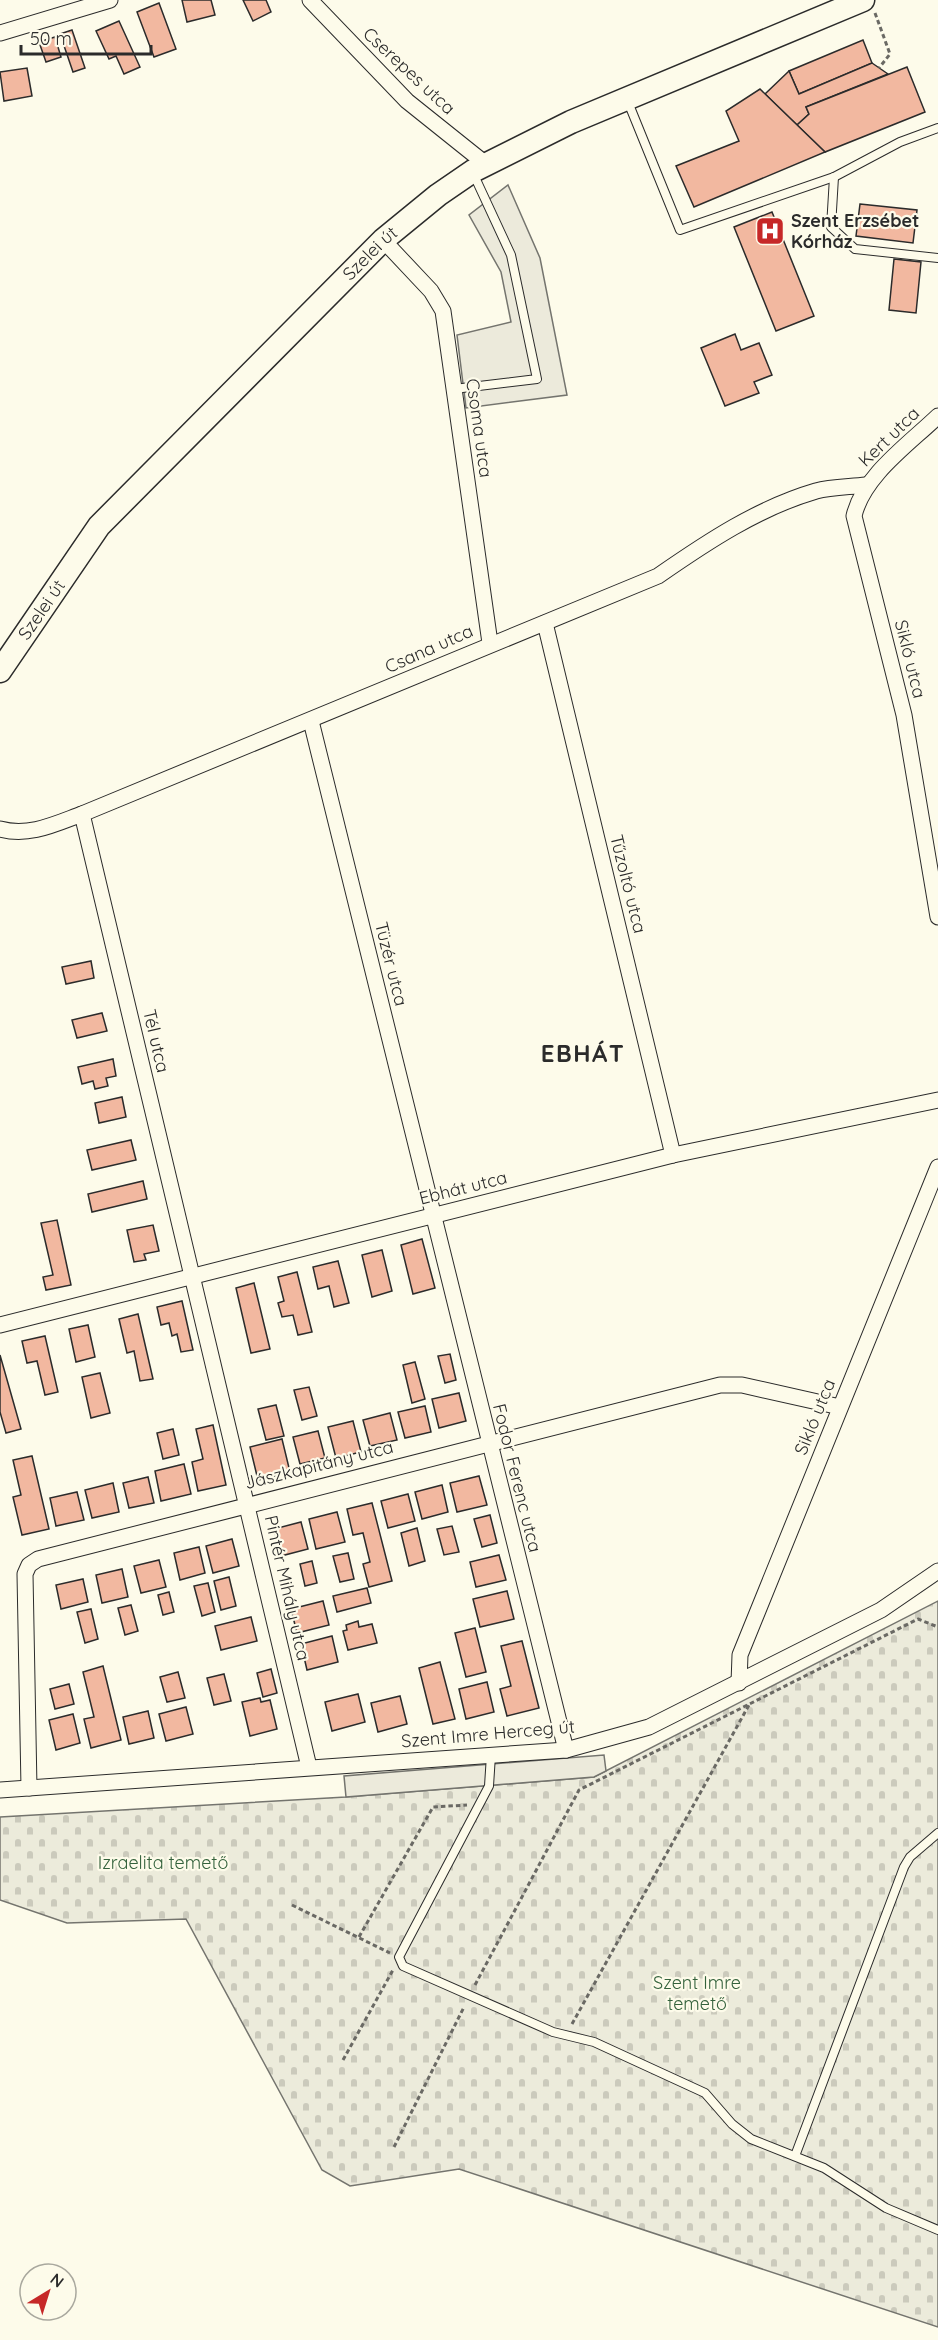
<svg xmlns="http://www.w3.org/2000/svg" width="938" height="2340" viewBox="0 0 938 2340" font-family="Quicksand,sans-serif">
  <defs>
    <pattern id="cemetery-stones" width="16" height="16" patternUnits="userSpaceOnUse" patternTransform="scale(1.5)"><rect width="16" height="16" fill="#ecebdb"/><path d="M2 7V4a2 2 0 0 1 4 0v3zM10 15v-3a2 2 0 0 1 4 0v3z" fill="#cbcabc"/></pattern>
  </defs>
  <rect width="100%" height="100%" fill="#fdfbea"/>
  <path fill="url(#cemetery-stones)" stroke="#74746e" stroke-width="1.5" d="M 938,1601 L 938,2327 L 459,2169 L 350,2186 L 322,2170 L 186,1919 L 67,1923 L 0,1900 L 0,1817 L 346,1797 L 594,1777 Z"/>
  <g fill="#eceadb" stroke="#74746e" stroke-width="1.5">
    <path d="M 508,185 L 540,258 L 567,395 L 466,408 L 457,335 L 511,322 L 501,272 L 469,215 Z"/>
    <path d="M 604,1755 L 606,1771 L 594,1777 L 346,1797 L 344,1776 Z"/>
  </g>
  <g fill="#f2b8a0" stroke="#2b2b2b" stroke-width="1.5">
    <path d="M 182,0 L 211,0 L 215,15 L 187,22 Z"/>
    <path d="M 243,0 L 266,0 L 271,12 L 253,21 Z"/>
    <path d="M 159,3 L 176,49 L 154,57 L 137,12 Z"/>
    <path d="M 119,21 L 140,67 L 124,74 L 116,56 L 109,59 L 96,31 Z"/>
    <path d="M 72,30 L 85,68 L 73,72 L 60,34 Z"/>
    <path d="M 55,37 L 61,57 L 46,62 L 39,42 Z"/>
    <path d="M 863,40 L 872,63 L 799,94 L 789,71 Z"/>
    <path d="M 872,63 L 888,74 L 806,107 L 809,114 L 797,125 L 765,94 L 789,71 L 799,94 Z"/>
    <path d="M 907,67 L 925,112 L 825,152 L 797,125 L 809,114 L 806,107 Z"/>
    <path d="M 27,68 L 32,96 L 4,101 L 0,72 Z"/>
    <path d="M 760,89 L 825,152 L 694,207 L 676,166 L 739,141 L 726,111 Z"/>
    <path d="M 860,204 L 917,210 L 913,243 L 856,236 Z"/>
    <path d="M 772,212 L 814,316 L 776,331 L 734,227 Z"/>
    <path d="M 894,259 L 921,262 L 916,313 L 889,310 Z"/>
    <path d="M 735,334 L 741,350 L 759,343 L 772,375 L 754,382 L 759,393 L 725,406 L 701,348 Z"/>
    <path d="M 91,961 L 94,978 L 66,984 L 62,967 Z"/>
    <path d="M 102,1013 L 107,1031 L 77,1038 L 72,1020 Z"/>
    <path d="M 113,1059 L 116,1076 L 106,1078 L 108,1086 L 95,1089 L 93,1081 L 82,1084 L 78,1067 Z"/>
    <path d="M 122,1097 L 126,1117 L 99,1123 L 95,1103 Z"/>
    <path d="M 131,1140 L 136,1160 L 92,1170 L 87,1150 Z"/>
    <path d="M 143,1181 L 147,1199 L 92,1212 L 88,1194 Z"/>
    <path d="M 57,1220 L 71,1285 L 46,1290 L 43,1277 L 53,1275 L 41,1223 Z"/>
    <path d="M 153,1225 L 159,1251 L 144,1254 L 146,1260 L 134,1262 L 127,1230 Z"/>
    <path d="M 422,1239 L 435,1288 L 413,1294 L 401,1245 Z"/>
    <path d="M 382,1250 L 392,1291 L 372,1297 L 362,1255 Z"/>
    <path d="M 338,1261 L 349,1303 L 334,1307 L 329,1286 L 318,1289 L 313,1267 Z"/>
    <path d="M 297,1272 L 312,1332 L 298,1335 L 293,1315 L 282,1317 L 278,1303 L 284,1301 L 278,1277 Z"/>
    <path d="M 254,1283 L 270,1349 L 251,1353 L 236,1288 Z"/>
    <path d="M 182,1301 L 193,1350 L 181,1352 L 177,1334 L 172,1336 L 169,1323 L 161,1325 L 157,1307 Z"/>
    <path d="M 138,1314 L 153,1379 L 140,1381 L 134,1351 L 127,1353 L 119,1319 Z"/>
    <path d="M 88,1325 L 95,1357 L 76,1362 L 69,1329 Z"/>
    <path d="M 45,1336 L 58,1392 L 45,1395 L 37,1361 L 27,1363 L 22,1341 Z"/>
    <path d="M 450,1354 L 456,1380 L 445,1383 L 438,1356 Z"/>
    <path d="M 0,1355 L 21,1429 L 6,1433 L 0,1412 Z"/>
    <path d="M 415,1362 L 425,1399 L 412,1403 L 403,1365 Z"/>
    <path d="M 100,1373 L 110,1413 L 91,1418 L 82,1377 Z"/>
    <path d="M 309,1387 L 317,1416 L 302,1420 L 294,1390 Z"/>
    <path d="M 459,1393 L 466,1421 L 439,1428 L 432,1399 Z"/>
    <path d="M 276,1405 L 284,1436 L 266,1440 L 258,1409 Z"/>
    <path d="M 425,1406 L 431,1432 L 405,1438 L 398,1412 Z"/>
    <path d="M 390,1413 L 397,1440 L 370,1446 L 363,1420 Z"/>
    <path d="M 353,1421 L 361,1452 L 336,1458 L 328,1427 Z"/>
    <path d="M 213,1425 L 226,1485 L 198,1491 L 192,1462 L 203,1459 L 196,1429 Z"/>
    <path d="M 173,1429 L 179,1455 L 163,1459 L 157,1433 Z"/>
    <path d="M 318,1431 L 325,1458 L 300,1464 L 293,1437 Z"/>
    <path d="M 282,1439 L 290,1472 L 258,1480 L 250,1447 Z"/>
    <path d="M 32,1456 L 49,1529 L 22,1535 L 13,1497 L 21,1495 L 13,1460 Z"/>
    <path d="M 184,1464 L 191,1494 L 161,1501 L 155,1471 Z"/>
    <path d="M 479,1476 L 487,1505 L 457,1512 L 450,1483 Z"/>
    <path d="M 148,1477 L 154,1503 L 129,1508 L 123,1483 Z"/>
    <path d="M 113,1483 L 119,1512 L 92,1518 L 85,1490 Z"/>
    <path d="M 442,1485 L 448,1512 L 422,1519 L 415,1492 Z"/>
    <path d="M 77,1492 L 84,1520 L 56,1526 L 50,1498 Z"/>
    <path d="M 408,1494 L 415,1521 L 388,1528 L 381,1501 Z"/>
    <path d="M 372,1503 L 392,1581 L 369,1587 L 363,1564 L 370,1562 L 363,1533 L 353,1535 L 347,1509 Z"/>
    <path d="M 337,1512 L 345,1542 L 316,1549 L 309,1519 Z"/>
    <path d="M 490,1515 L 497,1543 L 482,1547 L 474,1519 Z"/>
    <path d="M 301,1522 L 308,1549 L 281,1556 L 274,1529 Z"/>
    <path d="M 452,1526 L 459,1552 L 444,1555 L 437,1529 Z"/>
    <path d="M 417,1528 L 425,1561 L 409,1566 L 401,1533 Z"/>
    <path d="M 232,1539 L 239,1566 L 213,1573 L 206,1546 Z"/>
    <path d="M 199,1547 L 205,1573 L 180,1580 L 174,1553 Z"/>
    <path d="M 348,1553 L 354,1579 L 340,1582 L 333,1556 Z"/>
    <path d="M 499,1555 L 506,1580 L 476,1587 L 470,1562 Z"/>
    <path d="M 159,1560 L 166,1587 L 141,1593 L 134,1566 Z"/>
    <path d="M 312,1561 L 317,1583 L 305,1586 L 300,1564 Z"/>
    <path d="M 122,1569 L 128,1597 L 102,1603 L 96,1575 Z"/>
    <path d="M 229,1577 L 236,1606 L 221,1610 L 214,1581 Z"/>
    <path d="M 83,1579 L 88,1602 L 61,1609 L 56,1585 Z"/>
    <path d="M 208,1583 L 215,1612 L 202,1616 L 194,1586 Z"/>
    <path d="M 367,1588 L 371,1603 L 337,1612 L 333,1596 Z"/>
    <path d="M 507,1591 L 514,1619 L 480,1627 L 473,1599 Z"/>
    <path d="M 169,1592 L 174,1612 L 163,1615 L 158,1595 Z"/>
    <path d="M 323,1601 L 329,1625 L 297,1633 L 291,1609 Z"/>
    <path d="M 131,1605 L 138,1631 L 125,1635 L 118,1608 Z"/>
    <path d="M 91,1609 L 98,1639 L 85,1643 L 77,1612 Z"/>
    <path d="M 251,1617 L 257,1641 L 221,1650 L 215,1626 Z"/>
    <path d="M 358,1621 L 359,1627 L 372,1624 L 377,1643 L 348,1650 L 343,1631 L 347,1630 L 346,1625 Z"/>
    <path d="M 475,1628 L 486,1672 L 466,1677 L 455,1633 Z"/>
    <path d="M 332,1636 L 338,1662 L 307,1670 L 301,1644 Z"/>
    <path d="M 522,1641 L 539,1708 L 507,1716 L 500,1689 L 511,1686 L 501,1646 Z"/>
    <path d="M 440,1662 L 455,1719 L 433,1724 L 419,1668 Z"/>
    <path d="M 103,1666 L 121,1740 L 91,1748 L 84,1719 L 94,1717 L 83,1672 Z"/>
    <path d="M 271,1669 L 277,1693 L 263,1697 L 257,1673 Z"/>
    <path d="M 178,1672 L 185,1698 L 167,1702 L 160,1677 Z"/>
    <path d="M 224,1674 L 231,1701 L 214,1705 L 207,1678 Z"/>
    <path d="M 487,1682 L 494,1712 L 466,1719 L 459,1689 Z"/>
    <path d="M 69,1684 L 74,1704 L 55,1709 L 50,1689 Z"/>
    <path d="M 358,1694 L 365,1722 L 332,1731 L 325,1702 Z"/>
    <path d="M 400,1696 L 407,1724 L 378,1732 L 371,1703 Z"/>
    <path d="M 260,1698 L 261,1702 L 270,1700 L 277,1729 L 250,1736 L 242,1702 Z"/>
    <path d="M 186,1707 L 193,1734 L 166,1741 L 159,1714 Z"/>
    <path d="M 148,1711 L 154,1738 L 129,1744 L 123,1717 Z"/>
    <path d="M 73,1714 L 80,1743 L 56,1750 L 49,1720 Z"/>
  </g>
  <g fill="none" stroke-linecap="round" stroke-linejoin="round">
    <g stroke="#2b2b2b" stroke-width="10">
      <g id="service">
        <path d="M 628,102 L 680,230 L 834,177 L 900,142 L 938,128"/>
        <path d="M 834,177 L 831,227 L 855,249 L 938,258"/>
        <path d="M 454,389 L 537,379 L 511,255 L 473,173"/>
        <path d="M 491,1755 L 489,1786 L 399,1957 L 403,1966 L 553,2032 L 594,2042 L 705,2093 L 732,2124 L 751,2139 L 824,2168 L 886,2208 L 938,2230"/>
        <path d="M 795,2156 L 904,1867 L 910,1857 L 938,1833"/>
      </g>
    </g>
    <g stroke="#2b2b2b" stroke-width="17">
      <g id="minor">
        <path d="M 310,0 L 407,101 L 487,165"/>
        <path d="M 0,33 L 110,0"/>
        <path d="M 383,240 L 431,291 L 443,311 L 490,643"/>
        <path d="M 938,416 C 909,444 863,476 854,516 L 904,715 L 938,917"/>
        <path d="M 545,623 L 673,1155"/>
        <path d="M 311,721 L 566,1750"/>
        <path d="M 82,814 L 309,1767"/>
        <path d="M 0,829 C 29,837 55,824 82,814 L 658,576 C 707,542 758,508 816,491 C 831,487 850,487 866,485"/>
        <path d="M 0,1325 L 673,1155 L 938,1100"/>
        <path d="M 739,1683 L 740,1655 L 938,1167"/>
        <path d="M 29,1788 L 25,1574 L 29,1565 L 38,1559 L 720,1385 L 742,1385 L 840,1407"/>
        <path d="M 0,1790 L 566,1750 L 649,1727 L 881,1610 L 938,1571"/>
      </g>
    </g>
    <g stroke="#2b2b2b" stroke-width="25">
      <g id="secondary">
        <path id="s1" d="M 0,671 L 99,526 L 383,240 L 438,195 L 473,171 L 571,122 L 863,0"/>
      </g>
    </g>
    <g stroke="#6a6964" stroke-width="3" stroke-dasharray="4.5 3" stroke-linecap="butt">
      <path d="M 875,13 L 890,54 L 879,68"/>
      <path d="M 292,1905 L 390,1953"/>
      <path d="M 359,1937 L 433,1807 L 467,1805"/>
      <path d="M 475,1985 L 579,1790 L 918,1619 L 938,1627"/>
      <path d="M 572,2024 L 749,1705"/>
      <path d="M 343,2060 L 393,1970"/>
      <path d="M 394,2147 L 464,2007"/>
    </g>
    <use href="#service" stroke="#fdfbea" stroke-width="8"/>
    <use href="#minor" stroke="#fdfbea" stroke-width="15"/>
    <use href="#secondary" stroke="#fdfbea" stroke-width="22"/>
  </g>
  <defs>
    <g id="hospital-square" transform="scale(1.5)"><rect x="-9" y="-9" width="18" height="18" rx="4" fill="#c62828" stroke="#fdfbea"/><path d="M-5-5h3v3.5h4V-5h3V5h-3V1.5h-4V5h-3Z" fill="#fff"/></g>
  </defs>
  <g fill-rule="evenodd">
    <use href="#hospital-square" x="770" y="231"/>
  </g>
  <g text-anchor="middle" stroke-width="4.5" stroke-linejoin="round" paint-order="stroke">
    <g font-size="18" fill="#2b2b2b" stroke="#fdfbea">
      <text transform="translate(409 71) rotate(43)" y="6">Cserepes utca</text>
      <text dy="6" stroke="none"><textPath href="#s1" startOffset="560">Szelei út</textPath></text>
      <text transform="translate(479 428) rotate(82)" y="6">Csoma utca</text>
      <text transform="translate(889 437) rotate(-44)" y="6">Kert utca</text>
      <text dy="6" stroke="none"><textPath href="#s1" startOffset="74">Szelei út</textPath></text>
      <text transform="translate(429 649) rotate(-24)" y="6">Csana utca</text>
      <text transform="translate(910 659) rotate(76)" y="6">Sikló utca</text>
      <text transform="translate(628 884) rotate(76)" y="6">Tűzoltó utca</text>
      <text transform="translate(391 964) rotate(76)" y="6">Tüzér utca</text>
      <text transform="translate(156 1041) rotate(77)" y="6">Tél utca</text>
      <text transform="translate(463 1188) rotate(-14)" y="6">Ebhát utca</text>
      <text transform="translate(815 1417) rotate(-68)" y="6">Sikló utca</text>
      <text transform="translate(319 1465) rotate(-14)" y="6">Jászkapitány utca</text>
      <text transform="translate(517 1478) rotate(76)" y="6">Fodor Ferenc utca</text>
      <text transform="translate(287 1588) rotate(77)" y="6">Pintér Mihály utca</text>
      <text transform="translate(488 1734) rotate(-5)" y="6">Szent Imre Herceg út</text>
    </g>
    <g font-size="18" font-weight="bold" fill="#2b2b2b" stroke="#fdfbea" text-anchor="start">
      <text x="791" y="227">Szent Erzsébet<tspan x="791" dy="21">Kórház</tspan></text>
    </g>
    <g font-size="18" fill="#34623c" stroke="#fdfbea">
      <text x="163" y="1869">Izraelita temető</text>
      <text x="697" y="1989">Szent Imre<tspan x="697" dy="21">temető</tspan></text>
    </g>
    <g font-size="24" font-weight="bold" letter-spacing="1.5" fill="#2b2b2b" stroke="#fdfbea">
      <text x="583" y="1062">EBHÁT</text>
    </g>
  </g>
  <g transform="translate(48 2292) rotate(38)"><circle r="28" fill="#fdfbea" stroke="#a9a89e" stroke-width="1.5"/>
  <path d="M0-4.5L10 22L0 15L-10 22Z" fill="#c62828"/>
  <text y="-9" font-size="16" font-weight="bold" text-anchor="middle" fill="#2b2b2b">N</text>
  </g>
  <path d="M21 45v9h130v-9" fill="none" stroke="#2b2b2b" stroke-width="3"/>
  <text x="30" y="45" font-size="18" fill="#2b2b2b" stroke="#fdfbea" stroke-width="4.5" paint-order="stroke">50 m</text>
</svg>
